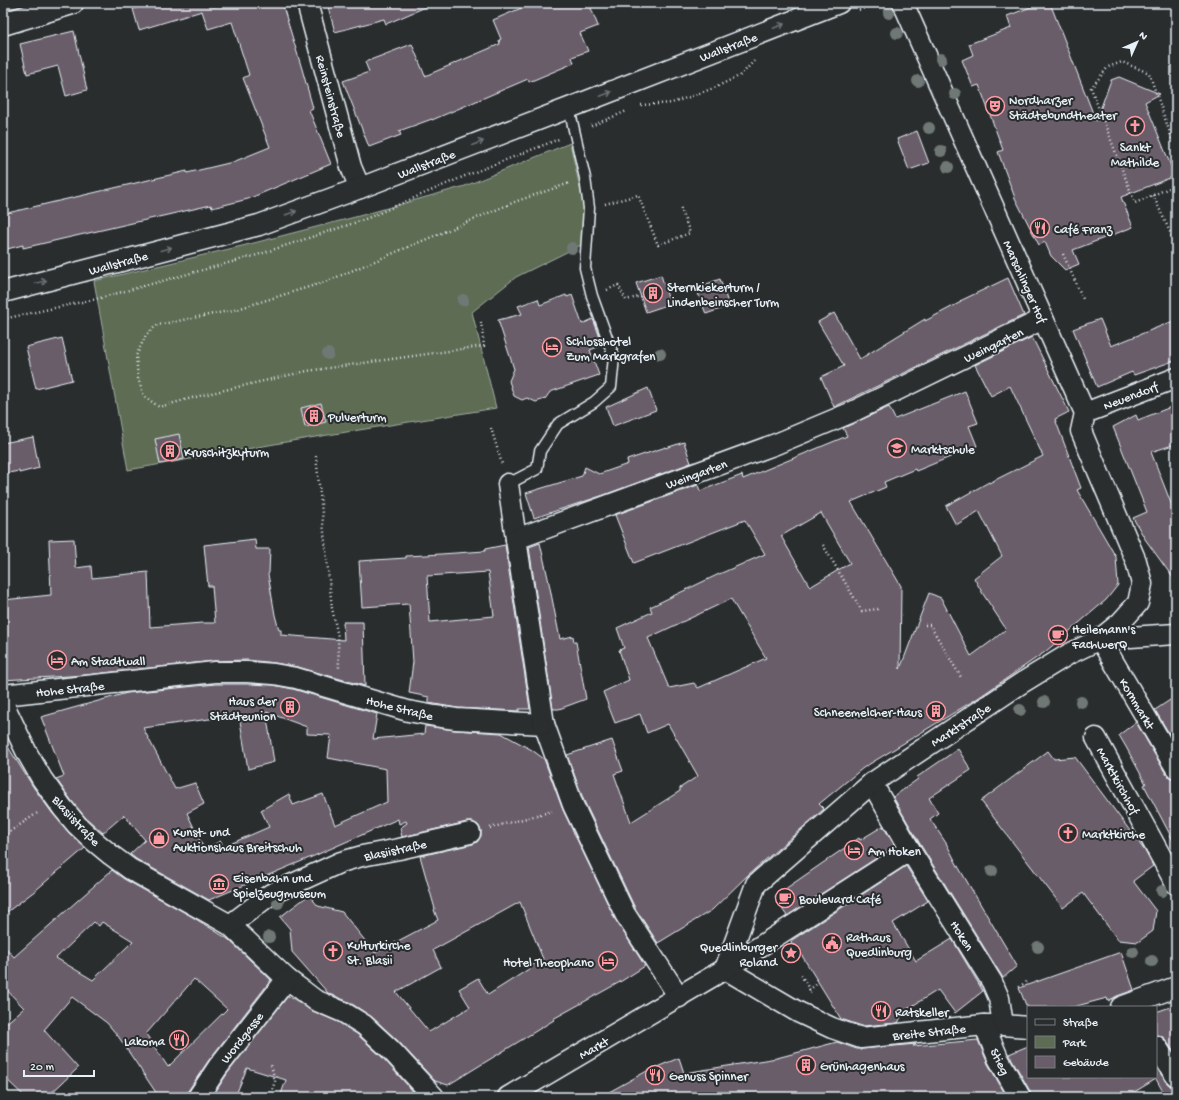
<svg xmlns="http://www.w3.org/2000/svg" width="1179" height="1100" viewBox="0 0 1179 1100" font-family="'Gochi Hand',sans-serif">
  <rect width="100%" height="100%" fill="#2a2d2e"/>
  <filter id="ink" filterUnits="userSpaceOnUse"><feTurbulence type="fractalNoise" baseFrequency=".025" numOctaves="2"/><feDisplacementMap in="SourceGraphic" scale="8" xChannelSelector="R" yChannelSelector="G"/><feConvolveMatrix kernelMatrix="1 2 1 2 8 2 1 2 1" color-interpolation-filters="sRGB"/></filter>
  <g filter="url(#ink)">
    <path fill="#5d6c53" stroke="#a2aea6" d="M 570,143 L 585,211 L 583,244 L 516,277 L 472,312 L 496,408 L 303,439 L 128,470 L 94,281 L 246,245 L 359,216 L 465,186 Z"/>
    <g fill="#6a5d6a" stroke="#e8f1f8" fill-rule="evenodd">
      <path d="M 152,3 L 212,3 L 213,7 L 225,3 L 282,3 L 302,69 L 313,108 L 309,110 L 331,164 L 248,199 L 212,208 L 211,205 L 23,248 L 23,245 L 3,250 L 3,214 L 187,171 L 187,173 L 233,162 L 270,147 L 243,78 L 249,75 L 232,22 L 208,29 L 202,11 L 139,30 L 133,9 Z"/>
      <path d="M 327,3 L 435,3 L 386,24 L 384,19 L 335,32 Z"/>
      <path d="M 533,3 L 589,3 L 598,26 L 580,33 L 588,51 L 572,57 L 574,63 L 529,82 L 528,79 L 432,120 L 432,119 L 399,131 L 401,135 L 369,147 L 343,81 L 369,72 L 365,62 L 412,44 L 425,76 L 500,44 L 499,40 L 501,39 L 493,20 Z"/>
      <path d="M 1030,3 L 1050,3 L 1096,121 L 1111,80 L 1119,77 L 1160,94 L 1145,102 L 1175,176 L 1121,197 L 1133,227 L 1073,250 L 1079,264 L 1065,270 L 1051,256 L 1045,242 L 1039,245 L 1015,198 L 998,152 L 1003,150 L 979,85 L 973,87 L 962,60 L 973,55 L 969,44 L 1011,28 L 1007,16 L 1031,7 Z"/>
      <path d="M 74,31 L 87,90 L 66,96 L 58,66 L 27,74 L 20,44 Z"/>
      <path d="M 917,131 L 929,163 L 909,170 L 897,139 Z"/>
      <path d="M 661,275 L 670,304 L 646,312 L 636,283 Z"/>
      <path d="M 1008,278 L 1024,315 L 834,407 L 821,377 L 844,366 L 818,322 L 834,313 L 860,359 L 925,319 L 925,321 L 961,302 L 960,301 Z"/>
      <path d="M 720,279 L 729,306 L 706,314 L 696,288 Z"/>
      <path d="M 566,295 L 567,297 L 572,295 L 582,324 L 593,319 L 603,345 L 590,350 L 599,375 L 550,392 L 545,399 L 536,402 L 527,398 L 522,400 L 514,396 L 509,381 L 514,369 L 498,320 L 522,314 L 518,306 L 538,299 L 540,305 Z"/>
      <path d="M 1100,319 L 1111,346 L 1176,320 L 1176,360 L 1134,375 L 1132,372 L 1097,387 L 1073,329 Z"/>
      <path d="M 1032,337 L 1069,412 L 1055,419 L 1081,488 L 1077,490 L 1116,557 L 1118,585 L 1106,600 L 1045,652 L 978,698 L 863,768 L 819,804 L 824,809 L 748,875 L 712,910 L 658,943 L 635,908 L 584,801 L 567,755 L 612,740 L 623,771 L 614,774 L 631,822 L 680,791 L 680,788 L 698,776 L 668,724 L 647,733 L 640,714 L 615,723 L 603,692 L 629,680 L 619,650 L 624,648 L 617,628 L 652,612 L 650,607 L 717,575 L 765,554 L 745,520 L 634,563 L 615,515 L 698,485 L 700,491 L 742,475 L 743,479 L 847,436 L 843,428 L 889,407 L 895,419 L 965,391 L 978,423 L 969,426 L 977,446 L 916,471 L 915,469 L 884,482 L 886,487 L 851,502 L 901,586 L 900,669 L 929,593 L 941,598 L 971,656 L 993,640 L 1006,629 L 983,594 L 974,578 L 1002,556 L 979,511 L 956,525 L 946,506 L 989,482 L 989,483 L 1043,456 L 1010,386 L 991,396 L 975,365 ZM 821,513 L 850,563 L 810,587 L 781,536 ZM 731,599 L 766,658 L 698,688 L 694,683 L 669,688 L 648,638 Z"/>
      <path d="M 62,338 L 72,380 L 36,389 L 26,347 Z"/>
      <path d="M 648,388 L 656,410 L 613,426 L 606,407 Z"/>
      <path d="M 321,403 L 326,422 L 305,427 L 301,408 Z"/>
      <path d="M 1176,405 L 1176,444 L 1151,452 L 1176,516 L 1176,582 L 1145,539 L 1133,518 L 1147,512 L 1113,427 L 1136,415 L 1138,420 Z"/>
      <path d="M 179,434 L 184,459 L 160,464 L 155,439 Z"/>
      <path d="M 33,437 L 39,468 L 19,473 L 19,471 L 3,474 L 3,443 Z"/>
      <path d="M 684,442 L 691,463 L 604,495 L 534,518 L 526,493 L 582,476 L 585,467 L 599,474 L 628,464 L 627,460 L 666,447 L 666,448 Z"/>
      <path d="M 74,539 L 76,568 L 91,566 L 92,578 L 148,572 L 150,627 L 202,623 L 215,623 L 212,586 L 208,586 L 204,545 L 255,539 L 256,549 L 270,549 L 269,573 L 268,574 L 275,615 L 279,630 L 281,630 L 281,635 L 344,640 L 343,622 L 363,622 L 365,686 L 298,667 L 275,663 L 247,660 L 214,661 L 85,675 L 3,680 L 3,600 L 51,595 L 49,540 Z"/>
      <path d="M 540,543 L 548,578 L 560,639 L 573,636 L 574,642 L 576,642 L 586,699 L 559,709 L 553,709 L 529,547 Z"/>
      <path d="M 505,545 L 530,709 L 519,709 L 519,711 L 457,708 L 429,703 L 429,697 L 409,693 L 413,662 L 409,604 L 362,607 L 359,561 L 406,558 L 406,556 L 426,555 L 485,551 L 485,549 ZM 488,572 L 494,616 L 430,622 L 427,576 Z"/>
      <path d="M 216,684 L 247,684 L 273,685 L 293,689 L 377,714 L 373,739 L 424,734 L 425,726 L 455,730 L 501,733 L 532,750 L 544,759 L 563,810 L 615,919 L 645,966 L 620,982 L 553,1019 L 554,1020 L 448,1085 L 435,1081 L 398,1041 L 372,1017 L 349,1002 L 328,993 L 292,952 L 290,929 L 280,917 L 309,895 L 318,906 L 342,912 L 375,953 L 438,920 L 434,910 L 435,909 L 420,856 L 473,844 L 477,842 L 481,836 L 481,830 L 478,825 L 473,822 L 467,822 L 402,837 L 400,828 L 407,823 L 406,821 L 399,824 L 398,819 L 314,856 L 209,900 L 136,859 L 130,854 L 145,840 L 124,815 L 103,833 L 85,817 L 71,800 L 56,779 L 64,776 L 41,717 L 127,693 ZM 266,712 L 307,727 L 307,734 L 331,735 L 328,758 L 386,769 L 387,802 L 335,825 L 323,794 L 293,805 L 289,794 L 261,810 L 269,827 L 223,847 L 221,841 L 204,849 L 187,813 L 204,804 L 195,783 L 175,789 L 143,728 L 239,715 L 248,769 L 274,762 ZM 520,902 L 543,959 L 531,966 L 532,967 L 488,995 L 478,978 L 459,989 L 470,1007 L 429,1032 L 396,992 L 441,967 L 433,950 Z"/>
      <path d="M 1176,696 L 1176,745 L 1155,710 Z"/>
      <path d="M 1136,722 L 1166,774 L 1171,778 L 1176,779 L 1176,846 L 1144,785 L 1146,784 L 1126,747 L 1119,735 Z"/>
      <path d="M 3,739 L 34,788 L 53,814 L 69,833 L 85,848 L 36,890 L 3,915 Z"/>
      <path d="M 958,749 L 971,770 L 929,798 L 938,813 L 930,819 L 946,843 L 959,868 L 1017,966 L 1003,978 L 920,844 L 893,797 L 918,779 L 917,777 Z"/>
      <path d="M 1048,751 L 1054,759 L 1075,757 L 1145,851 L 1153,866 L 1133,881 L 1156,911 L 1153,931 L 1138,942 L 1118,940 L 1083,893 L 1063,908 L 981,801 Z"/>
      <path d="M 883,826 L 895,846 L 787,916 L 776,900 L 777,899 L 775,896 L 859,838 L 860,840 Z"/>
      <path d="M 906,866 L 928,901 L 893,923 L 916,961 L 952,939 L 983,991 L 955,1013 L 938,990 L 904,1011 L 898,1023 L 862,1026 L 841,1019 L 796,946 L 791,944 L 792,940 Z"/>
      <path d="M 112,870 L 124,879 L 191,916 L 228,939 L 271,980 L 209,1060 L 188,1091 L 187,1095 L 183,1097 L 159,1097 L 118,1036 L 107,1023 L 72,997 L 44,1030 L 78,1068 L 47,1097 L 25,1097 L 3,1076 L 3,1026 L 24,1008 L 3,986 L 3,945 L 14,957 ZM 94,922 L 99,926 L 102,922 L 133,941 L 93,980 L 56,958 ZM 194,979 L 227,1009 L 168,1067 L 146,1034 Z"/>
      <path d="M 1121,952 L 1134,990 L 1117,996 L 1108,1001 L 1107,998 L 1073,1007 L 1027,1007 L 1027,1005 L 1026,1005 L 1019,988 Z"/>
      <path d="M 288,996 L 299,1002 L 310,1010 L 338,1022 L 357,1034 L 382,1057 L 418,1097 L 280,1097 L 286,1080 L 247,1068 L 235,1097 L 214,1097 L 214,1094 L 227,1074 Z"/>
      <path d="M 1176,1005 L 1176,1055 L 1165,1039 L 1161,1036 L 1156,1035 L 1156,1012 Z"/>
      <path d="M 978,1040 L 988,1064 L 1007,1097 L 600,1097 L 647,1071 L 679,1058 L 684,1073 L 777,1058 L 837,1042 L 857,1049 L 862,1049 L 916,1044 L 913,1046 Z"/>
      <path d="M 1028,1046 L 1028,1077 L 1156,1077 L 1156,1067 L 1167,1083 L 1171,1086 L 1176,1087 L 1176,1097 L 1166,1097 L 1156,1079 L 1126,1097 L 1031,1097 L 1030,1091 L 1009,1054 Z"/>
    </g>
    <g fill="none" stroke-linecap="round" stroke-linejoin="round">
      <g stroke="#e8f1f8" stroke-width="13">
        <path id="lane" d="M 508,484 L 537,469 L 540,451 L 558,424 L 594,402 L 611,387 L 614,357 L 592,296 L 585,268 L 589,208 L 585,178 L 569,108"/>
      </g>
      <g stroke="#e8f1f8" stroke-width="23">
        <g id="street">
          <path d="M 307,3 L 351,167 L 360,188"/>
          <path d="M 3,292 L 259,225 L 360,188 L 569,108 L 839,3"/>
          <path d="M 1085,413 L 1176,378"/>
          <path d="M 508,484 L 516,539"/>
          <path d="M 1176,634 L 1100,639 L 1176,768"/>
          <path d="M 3,695 L 215,672 L 247,672 L 274,674 L 296,678 L 408,711 L 435,716 L 456,719 L 544,724 L 573,805 L 625,914 L 679,997"/>
          <path d="M 3,703 L 27,753 L 42,779 L 62,807 L 77,825 L 94,841 L 111,855 L 130,869 L 230,925 L 287,979 L 302,990 L 315,1000 L 343,1012 L 364,1025 L 390,1049 L 434,1097"/>
          <path d="M 544,724 L 516,539 L 776,444 L 850,413 L 1043,319"/>
          <path d="M 1096,738 L 1176,884"/>
          <path d="M 872,783 L 910,850 L 992,982 L 999,998 L 1003,1025"/>
          <path d="M 230,925 L 271,894 L 341,862 L 362,856 L 399,849 L 470,833"/>
          <path d="M 725,969 L 756,884 L 872,783 L 1020,684 L 1069,654 L 1100,639 L 1121,622 L 1138,603 L 1142,584 L 1136,561 L 1081,431 L 1085,413 L 903,3"/>
          <path d="M 725,969 L 798,1012 L 832,1028 L 861,1038 L 984,1025 L 1003,1025 L 1028,1027"/>
          <path d="M 1121,1007 L 1176,987"/>
          <path d="M 984,1025 L 998,1058 L 1020,1097"/>
          <path d="M 1156,1046 L 1176,1076"/>
          <path d="M 198,1097 L 218,1067 L 287,979"/>
          <path d="M 508,1097 L 725,969 L 910,850"/>
        </g>
      </g>
      <g stroke="#e8f1f8" stroke-width="25">
        <path id="secondary" d="M 3,24 L 72,3"/>
      </g>
      <g stroke="#e8f1f8" stroke-width="2.5" stroke-dasharray="1 3" stroke-linecap="butt">
        <path d="M 859,10 L 879,3"/>
        <path d="M 641,105 L 672,103 L 714,88 L 741,75 L 754,61"/>
        <path d="M 591,126 L 627,111"/>
        <path d="M 1176,150 L 1149,73 L 1122,62 L 1108,67 L 1091,88 L 1135,203 L 1176,185"/>
        <path d="M 1153,195 L 1176,245"/>
        <path d="M 605,204 L 638,195 L 658,245 L 690,233 L 680,206"/>
        <path d="M 1063,254 L 1083,299"/>
        <path d="M 607,290 L 618,285 L 626,300 L 641,296"/>
        <path d="M 3,319 L 96,299 L 254,256 L 363,220 L 465,176 L 559,139"/>
        <path d="M 481,322 L 484,346 L 307,371 L 203,395 L 159,407 L 144,396 L 138,378 L 136,356 L 146,335 L 157,325 L 234,310 L 325,282 L 517,201 L 570,183"/>
        <path d="M 491,428 L 502,464"/>
        <path d="M 316,456 L 332,608 L 338,637 L 339,669"/>
        <path d="M 823,545 L 862,611 L 878,609"/>
        <path d="M 925,625 L 930,625 L 962,679"/>
        <path d="M 490,828 L 552,811"/>
        <path d="M 3,836 L 39,812"/>
        <path d="M 801,975 L 812,994"/>
        <path d="M 1019,987 L 1026,982"/>
        <path d="M 809,990 L 818,983"/>
        <path d="M 245,1097 L 246,1093"/>
        <path d="M 270,1097 L 275,1081 L 271,1065"/>
      </g>
      <use href="#lane" stroke="#2a2d2e" stroke-width="10"/>
      <use href="#street" stroke="#2a2d2e" stroke-width="20"/>
      <use href="#secondary" stroke="#2a2d2e" stroke-width="22"/>
    </g>
    <g fill="#707874">
      <circle cx="889" cy="13" r="6"/>
      <circle cx="897" cy="33" r="6"/>
      <circle cx="941" cy="59" r="6"/>
      <circle cx="918" cy="81" r="6"/>
      <circle cx="955" cy="94" r="6"/>
      <circle cx="929" cy="128" r="6"/>
      <circle cx="941" cy="151" r="6"/>
      <circle cx="948" cy="167" r="6"/>
      <circle cx="572" cy="248" r="6"/>
      <circle cx="463" cy="300" r="6"/>
      <circle cx="328" cy="354" r="6"/>
      <circle cx="660" cy="354" r="6"/>
      <circle cx="1044" cy="702" r="6"/>
      <circle cx="1081" cy="702" r="6"/>
      <circle cx="1020" cy="710" r="6"/>
      <circle cx="992" cy="871" r="6"/>
      <circle cx="1162" cy="891" r="6"/>
      <circle cx="278" cy="903" r="6"/>
      <circle cx="269" cy="937" r="6"/>
      <circle cx="1038" cy="947" r="6"/>
      <circle cx="1133" cy="952" r="6"/>
      <circle cx="1152" cy="961" r="6"/>
    </g>
    <defs><path id="oneway-shaft" d="M-6 0H5M1.5-3L5.5 0L1.5 3" fill="none" stroke-width="1.6" stroke-linecap="round" stroke-linejoin="round"/></defs>
    <g stroke="#6c7275">
      <use href="#oneway-shaft" transform="translate(779 26) rotate(-21)"/>
      <use href="#oneway-shaft" transform="translate(606 94) rotate(-21)"/>
      <use href="#oneway-shaft" transform="translate(478 143) rotate(-21)"/>
      <use href="#oneway-shaft" transform="translate(291 213) rotate(-20)"/>
      <use href="#oneway-shaft" transform="translate(166 249) rotate(-15)"/>
      <use href="#oneway-shaft" transform="translate(41 282) rotate(-15)"/>
    </g>
  </g>
  <defs>
    <g id="theatre-ring" transform="scale(1)"><circle r="9.5" fill="#2a2d2e" stroke="#ff9aa2" stroke-width="1.5"/><path d="M-5-5.5Q0-4 5-5.5V0Q5 5 0 6Q-5 5-5 0ZM-3.3-2.5H-1v1.5H-3.3ZM1-2.5H3.3v1.5H1ZM-2.8 1Q0 5.5 2.8 1Z" fill="#ff9aa2"/></g>
    <g id="church-ring" transform="scale(1)"><circle r="9.5" fill="#2a2d2e" stroke="#ff9aa2" stroke-width="1.5"/><path d="M-1.2-6h2.4v3.5h3.3v2.4h-3.3V6h-2.4V-.1h-3.3v-2.4h3.3Z" fill="#ff9aa2"/></g>
    <g id="restaurant-ring" transform="scale(1)"><circle r="9.5" fill="#2a2d2e" stroke="#ff9aa2" stroke-width="1.5"/><path d="M-5-6h1v4h1v-4h1v4h1v-4h1v5L-1.5 .5V6h-2V.5L-5-1ZM5-6V6H3V1.5H1.5Q1.5-4 5-6Z" fill="#ff9aa2"/></g>
    <g id="building-ring" transform="scale(1)"><circle r="9.5" fill="#2a2d2e" stroke="#ff9aa2" stroke-width="1.5"/><path d="M-4-6H4V6H1V3H-1V6H-4ZM-2.5-4.3h1.7v1.8h-1.7ZM.8-4.3h1.7v1.8H.8ZM-2.5-1h1.7V.8h-1.7ZM.8-1h1.7V.8H.8Z" fill="#ff9aa2"/></g>
    <g id="hotel-ring" transform="scale(1)"><circle r="9.5" fill="#2a2d2e" stroke="#ff9aa2" stroke-width="1.5"/><path d="M-6-4.5h1.5V1H6V5H4.5V3h-9V5H-6ZM-4 0a1.8 1.8 0 1 1 3.6 0ZM.5 0V-2.5h3Q6-2.5 6 0Z" fill="#ff9aa2"/></g>
    <g id="school-ring" transform="scale(1)"><circle r="9.5" fill="#2a2d2e" stroke="#ff9aa2" stroke-width="1.5"/><path d="M0-5L7-2L0 1L-7-2ZM-4 1L0 2.5L4 1V4Q0 6-4 4Z" fill="#ff9aa2"/></g>
    <g id="cafe-ring" transform="scale(1)"><circle r="9.5" fill="#2a2d2e" stroke="#ff9aa2" stroke-width="1.5"/><path d="M-5.5-4.5H6V0H3Q3 3.5 0 3.5H-2.5Q-5.5 3.5-5.5 0ZM3-3.2v2h1.7v-2ZM-6 4.5H4V6H-6Z" fill="#ff9aa2"/></g>
    <g id="shop-ring" transform="scale(1)"><circle r="9.5" fill="#2a2d2e" stroke="#ff9aa2" stroke-width="1.5"/><path d="M-5-2.5h2.3a2.7 3.5 0 0 1 5.4 0H5L5.5 6h-11ZM-1.5-2.5h3a1.5 2.3 0 0 0-3 0Z" fill="#ff9aa2"/></g>
    <g id="museum-ring" transform="scale(1)"><circle r="9.5" fill="#2a2d2e" stroke="#ff9aa2" stroke-width="1.5"/><path d="M0-6L6-3V-2H-6V-3ZM-5-1h2V3h-2ZM-1-1h2V3h-2ZM3-1h2V3H3ZM-6 4H6V6H-6Z" fill="#ff9aa2"/></g>
    <g id="civic-ring" transform="scale(1)"><circle r="9.5" fill="#2a2d2e" stroke="#ff9aa2" stroke-width="1.5"/><path d="M-.6-6.5H3V-4.5H.6V-3L4-1V1h2V6H-6V1h2V-1L-.6-3ZM-1.2 2.5V6h2.4V2.5Z" fill="#ff9aa2"/></g>
    <g id="sight-ring" transform="scale(1)"><circle r="9.5" fill="#2a2d2e" stroke="#ff9aa2" stroke-width="1.5"/><path d="M0-6L1.8-2.2L6-1.7L2.9 1.2L3.7 5.4L0 3.3L-3.7 5.4L-2.9 1.2L-6-1.7L-1.8-2.2Z" fill="#ff9aa2"/></g>
  </defs>
  <g fill-rule="evenodd">
    <use href="#theatre-ring" x="995" y="106"/>
    <use href="#church-ring" x="1135" y="126"/>
    <use href="#restaurant-ring" x="1040" y="228"/>
    <use href="#building-ring" x="653" y="293"/>
    <use href="#hotel-ring" x="552" y="347"/>
    <use href="#building-ring" x="314" y="416"/>
    <use href="#school-ring" x="897" y="448"/>
    <use href="#building-ring" x="170" y="451"/>
    <use href="#cafe-ring" x="1058" y="635"/>
    <use href="#hotel-ring" x="57" y="660"/>
    <use href="#building-ring" x="290" y="707"/>
    <use href="#building-ring" x="936" y="711"/>
    <use href="#church-ring" x="1068" y="833"/>
    <use href="#shop-ring" x="159" y="838"/>
    <use href="#hotel-ring" x="854" y="850"/>
    <use href="#museum-ring" x="219" y="884"/>
    <use href="#cafe-ring" x="785" y="898"/>
    <use href="#civic-ring" x="832" y="943"/>
    <use href="#church-ring" x="333" y="951"/>
    <use href="#sight-ring" x="791" y="953"/>
    <use href="#hotel-ring" x="608" y="961"/>
    <use href="#restaurant-ring" x="881" y="1011"/>
    <use href="#restaurant-ring" x="179" y="1040"/>
    <use href="#building-ring" x="806" y="1065"/>
    <use href="#restaurant-ring" x="655" y="1075"/>
  </g>
  <g text-anchor="middle" stroke-width="4" stroke-linejoin="round" paint-order="stroke">
    <g font-size="13" fill="#e8f1f8" stroke="#2a2d2e">
      <text transform="translate(728 46) rotate(-21)" y="5">Wallstraße</text>
      <text transform="translate(332 96) rotate(75)" y="5">Reinsteinstraße</text>
      <text transform="translate(426 163) rotate(-21)" y="5">Wallstraße</text>
      <text transform="translate(118 262) rotate(-15)" y="5">Wallstraße</text>
      <text transform="translate(1026 281) rotate(66)" y="5">Marschlinger Hof</text>
      <text transform="translate(993 344) rotate(-26)" y="5">Weingarten</text>
      <text transform="translate(1130 395) rotate(-21)" y="5">Neuendorf</text>
      <text transform="translate(696 473) rotate(-20)" y="5">Weingarten</text>
      <text transform="translate(70 688) rotate(-6)" y="5">Hohe Straße</text>
      <text transform="translate(1138 703) rotate(59)" y="5">Kornmarkt</text>
      <text transform="translate(400 707) rotate(14)" y="5">Hohe Straße</text>
      <text transform="translate(960 724) rotate(-33)" y="5">Marktstraße</text>
      <text transform="translate(1119 780) rotate(61)" y="5">Marktkirchhof</text>
      <text transform="translate(77 820) rotate(47)" y="5">Blasiistraße</text>
      <text transform="translate(395 849) rotate(-12)" y="5">Blasiistraße</text>
      <text transform="translate(963 935) rotate(58)" y="5">Hoken</text>
      <text transform="translate(929 1031) rotate(-6)" y="5">Breite Straße</text>
      <text transform="translate(241 1037) rotate(-52)" y="5">Wordgasse</text>
      <text transform="translate(593 1047) rotate(-30)" y="5">Markt</text>
      <text transform="translate(1001 1061) rotate(63)" y="5">Stieg</text>
    </g>
    <g font-size="13" fill="#e8f1f8" stroke="#2a2d2e" text-anchor="start">
      <text x="1009" y="104">Nordharzer<tspan x="1009" dy="15">Städtebundtheater</tspan></text>
      <text x="1135" y="151" text-anchor="middle">Sankt<tspan x="1135" dy="15">Mathilde</tspan></text>
      <text x="1054" y="233">Café Franz</text>
      <text x="667" y="291">Sternkiekerturm /<tspan x="667" dy="15">Lindenbeinscher Turm</tspan></text>
      <text x="566" y="345">Schlosshotel<tspan x="566" dy="15">Zum Markgrafen</tspan></text>
      <text x="328" y="421">Pulverturm</text>
      <text x="911" y="453">Marktschule</text>
      <text x="184" y="456">Kruschitzkyturm</text>
      <text x="1072" y="633">Heilemann's<tspan x="1072" dy="15">FachwerQ</tspan></text>
      <text x="71" y="665">Am Stadtwall</text>
      <text x="276" y="705" text-anchor="end">Haus der<tspan x="276" dy="15">Städteunion</tspan></text>
      <text x="922" y="716" text-anchor="end">Schneemelcher-Haus</text>
      <text x="173" y="836">Kunst- und<tspan x="173" dy="15">Auktionshaus Breitschuh</tspan></text>
      <text x="1082" y="838">Marktkirche</text>
      <text x="868" y="855">Am Hoken</text>
      <text x="233" y="882">Eisenbahn und<tspan x="233" dy="15">Spielzeugmuseum</tspan></text>
      <text x="799" y="903">Boulevard Café</text>
      <text x="846" y="941">Rathaus<tspan x="846" dy="15">Quedlinburg</tspan></text>
      <text x="347" y="949">Kulturkirche<tspan x="347" dy="15">St. Blasii</tspan></text>
      <text x="777" y="951" text-anchor="end">Quedlinburger<tspan x="777" dy="15">Roland</tspan></text>
      <text x="594" y="966" text-anchor="end">Hotel Theophano</text>
      <text x="895" y="1016">Ratskeller</text>
      <text x="165" y="1045" text-anchor="end">Lakoma</text>
      <text x="820" y="1070">Grünhagenhaus</text>
      <text x="669" y="1080">Genuss Spinner</text>
    </g>
  </g>
  <rect width="1179" height="1100" fill="none" stroke="#2a2d2e" stroke-width="16"/>
  <rect x="8" y="8" width="1163" height="1084" fill="none" stroke="#e8f1f8" stroke-width="1.5" filter="url(#ink)"/>
  <rect x="1027" y="1006" width="130" height="72" fill="#2a2d2e" stroke="#767b7f"/>
  <rect x="1035" y="1019" width="20" height="6" fill="#2a2d2e" stroke="#767b7f"/>
  <text x="1063" y="1026" font-size="12" fill="#e8f1f8">Straße</text>
  <rect x="1035" y="1036" width="20" height="12" fill="#5d6c53" stroke="#767b7f"/>
  <text x="1063" y="1046" font-size="12" fill="#e8f1f8">Park</text>
  <rect x="1035" y="1056" width="20" height="12" fill="#6a5d6a" stroke="#767b7f"/>
  <text x="1063" y="1066" font-size="12" fill="#e8f1f8">Gebäude</text>
  <g transform="translate(1137 42) rotate(45)" stroke="#2a2d2e" stroke-width="3" paint-order="stroke">
  <path d="M0-3L7 15L0 10L-7 15Z" fill="#e8f1f8"/>
  <text y="-6" font-size="11" font-weight="bold" text-anchor="middle" fill="#e8f1f8">N</text>
  </g>
  <path d="M24 1070v6h70v-6" fill="none" stroke="#e8f1f8" stroke-width="2"/>
  <text x="30" y="1070" font-size="12" fill="#e8f1f8" stroke="#2a2d2e" stroke-width="3" paint-order="stroke">20 m</text>
</svg>
